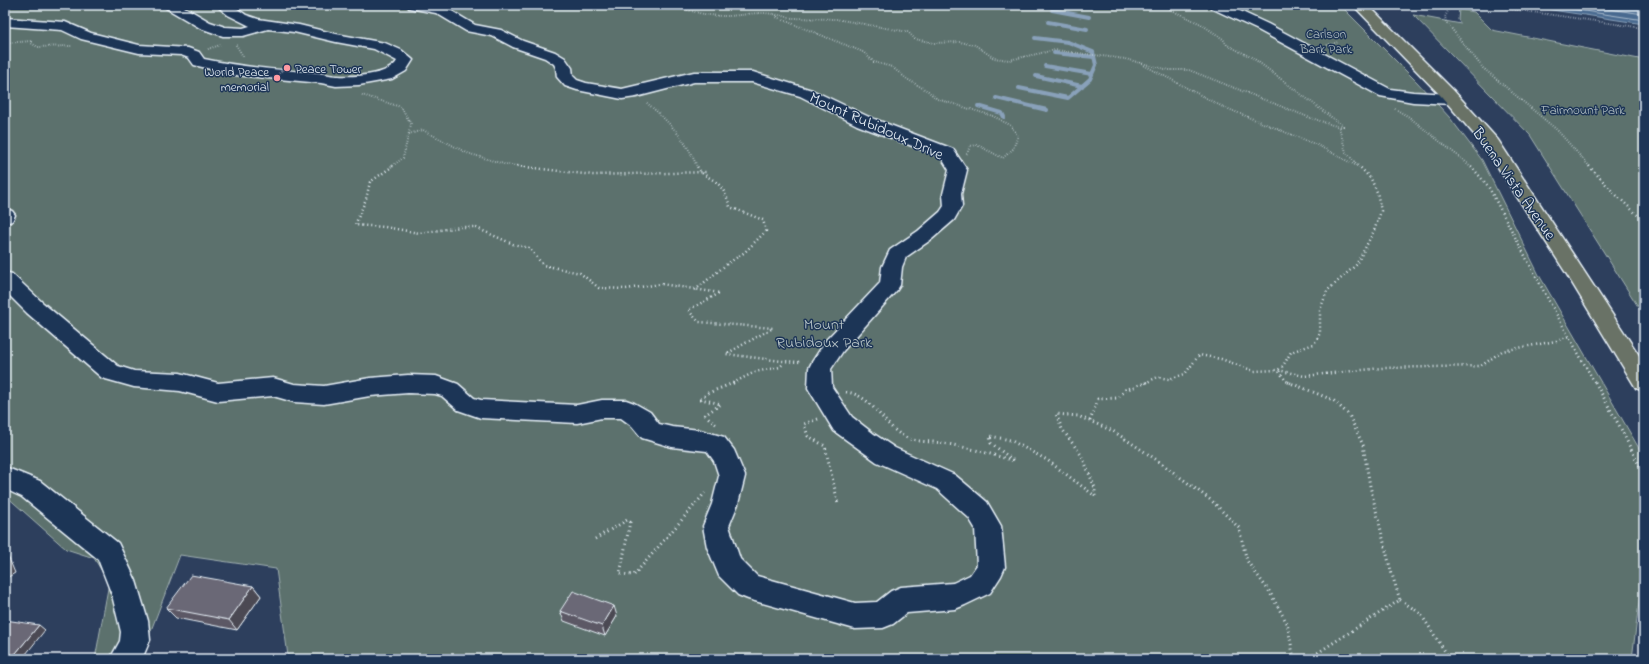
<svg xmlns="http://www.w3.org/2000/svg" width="1649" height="664" viewBox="0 0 1649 664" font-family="'Indie Flower',sans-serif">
  <rect width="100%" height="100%" fill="#2d3f5d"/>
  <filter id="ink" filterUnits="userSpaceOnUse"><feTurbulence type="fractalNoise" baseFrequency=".025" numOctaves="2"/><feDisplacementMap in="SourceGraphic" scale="8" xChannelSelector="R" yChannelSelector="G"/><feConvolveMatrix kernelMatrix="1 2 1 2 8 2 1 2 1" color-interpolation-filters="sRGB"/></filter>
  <g filter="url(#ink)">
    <g fill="#5b716d" stroke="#a2b1b2">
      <path d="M 5,5 L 1340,5 L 1417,82 L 1450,118 L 1482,160 L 1539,275 L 1644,457 L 1644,562 L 1632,659 L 296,659 L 288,656 L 276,569 L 180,555 L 140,659 L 95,659 L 109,583 L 94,558 L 66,549 L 5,495 Z"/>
      <path d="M 1459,9 L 1474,12 L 1492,30 L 1644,60 L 1644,316 L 1530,135 L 1413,15 L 1461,24 L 1458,20 Z"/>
    </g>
    <path fill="#4a6b90" stroke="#89a1ba" d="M 1517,5 L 1644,5 L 1644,24 L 1519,5 Z"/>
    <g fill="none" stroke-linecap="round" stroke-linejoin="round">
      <g stroke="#a9bbce" stroke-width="1">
        <path d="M 1544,5 L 1644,20"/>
        <path d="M 1579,5 L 1644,14"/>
      </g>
      <g stroke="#89a1ba" stroke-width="4">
        <path d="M 1087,5 L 1092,6"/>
        <path d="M 1052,10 L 1089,17"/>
        <path d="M 1048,22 L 1087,29"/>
        <path d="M 1054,53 L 1094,57"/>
        <path d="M 1045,66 L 1092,74"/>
        <path d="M 1036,76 L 1082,86"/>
        <path d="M 1019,88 L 1068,98 L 1090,79 L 1096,65 L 1093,52 L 1068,42 L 1035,38"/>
        <path d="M 996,98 L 1047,110"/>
        <path d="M 978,106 L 1002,113 L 1004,117"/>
      </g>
      <g stroke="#e8f1f8" stroke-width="3">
        <g id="minor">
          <path d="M 164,5 L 181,5 L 210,22 L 225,27 L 243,28 L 250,26 L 228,15 L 216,5 L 232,5 L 246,15 L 258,19 L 299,25 L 336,34 L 385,43 L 401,50 L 413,60 L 406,71 L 392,79 L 359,85 L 336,86 L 321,83 L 235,75 L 194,65 L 189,58 L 181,55 L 139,53 L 81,39 L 62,30 L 5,26 L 5,18 L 65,22 L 91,33 L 139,45 L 188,48 L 199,52 L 204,59 C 241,67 278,70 316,73 C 323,73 330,76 337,76 C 352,77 389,76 397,61 L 374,49 L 336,42 L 294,32 L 268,29 L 243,36 L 223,36 L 200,28 L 166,8 Z"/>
          <path d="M 407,5 L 436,5 L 445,7 L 475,25 L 501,30 L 523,41 L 555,52 L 565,58 L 572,68 L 573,76 L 577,80 L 586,83 L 622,89 L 694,72 L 753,72 L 759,74 L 812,90 L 869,117 L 953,149 L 967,170 L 961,194 L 962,206 L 954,220 L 932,239 L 906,257 L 902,267 L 900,285 L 897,290 L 843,351 L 831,369 L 832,387 L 852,417 L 874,434 L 895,448 L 955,475 L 987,502 L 1001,526 L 1005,567 L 1001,576 L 990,593 L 965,605 L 955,609 L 907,613 L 893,624 L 883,628 L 855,629 L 748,599 L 738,595 L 719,576 L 707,547 L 703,526 L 712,504 L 719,476 L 714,461 L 707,451 L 672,447 L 642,438 L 632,426 L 621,418 L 602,418 L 577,423 L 481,418 L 458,410 L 442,396 L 435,394 L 408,393 L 370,396 L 324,404 L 294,402 L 273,396 L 218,401 L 180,391 L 134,387 L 102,378 L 27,313 L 5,291 L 5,272 L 12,274 L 43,303 L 118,366 L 134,371 L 180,373 L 218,383 L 273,378 L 294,384 L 324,386 L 370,378 L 408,375 L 436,376 L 458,384 L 474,398 L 481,400 L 577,405 L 602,400 L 626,400 L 634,403 L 650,412 L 659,424 L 672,427 L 700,430 L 724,437 L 734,450 L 745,476 L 738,504 L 729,526 L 740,559 L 757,576 L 855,603 L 877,602 L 891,591 L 901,587 L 953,583 L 970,575 L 977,565 L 975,528 L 969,518 L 937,489 L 877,462 L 834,431 L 808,388 L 809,368 L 812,362 L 827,339 L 880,283 L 882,267 L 890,250 L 918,231 L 940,212 L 944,206 L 943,194 L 949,170 L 941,157 L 857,125 L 800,96 L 752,82 L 694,82 L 636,97 L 622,99 L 577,90 L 565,86 L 557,77 L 556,68 L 554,64 L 545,58 L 513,47 L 492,36 L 466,31 L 436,13 L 409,8 Z"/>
          <path d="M 1209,5 L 1227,5 L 1268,24 L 1390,89 L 1413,92 L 1452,94 L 1458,96 L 1460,99 L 1458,102 L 1452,104 L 1413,102 L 1380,96 L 1258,30 L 1211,8 Z"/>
          <path d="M 5,209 L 12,211 L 15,215 L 12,221 L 5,223 Z"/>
          <path d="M 5,467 L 40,481 L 118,543 L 136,581 L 148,621 L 150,640 L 142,659 L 110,659 L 120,641 L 121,632 L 112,595 L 98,559 L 22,497 L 5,489 Z"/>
        </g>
      </g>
      <g stroke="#e8f1f8" stroke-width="3">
        <path id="major" d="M 1353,5 L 1368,5 L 1453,90 L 1498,140 L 1644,363 L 1644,391 L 1636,388 L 1566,273 L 1485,147 L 1441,96 Z"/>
      </g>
      <g stroke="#e8f1f8" stroke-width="2" stroke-dasharray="0.5 2" stroke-linecap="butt">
        <path d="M 676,5 C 690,12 709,16 725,16 C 744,16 759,10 778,15"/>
        <path d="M 1167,5 L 1171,10 L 1201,24 L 1223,39 L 1227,45 L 1253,58 L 1343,126 L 1339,127 L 1346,152 L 1359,167"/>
        <path d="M 1449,5 L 1450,7 L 1445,17 L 1446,22 L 1483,68 L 1557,130 L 1590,167"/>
        <path d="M 1483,5 L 1644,28"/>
        <path d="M 5,43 L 32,41 L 31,43 L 38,47 L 72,46"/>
        <path d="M 236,45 L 243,56"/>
        <path d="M 1327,45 L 1339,42"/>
        <path d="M 208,49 L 220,45"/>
        <path d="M 1140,63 L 1221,106 L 1317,145 L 1357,166"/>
        <path d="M 362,95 L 401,107 L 411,124 L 403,158 L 391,167"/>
        <path d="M 647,103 C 668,121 687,140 697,167"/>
        <path d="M 1395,109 L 1409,117 L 1472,167"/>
        <path d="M 409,134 L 423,130 L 467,153 L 504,164 L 525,167"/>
        <path d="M 967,154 L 970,146 L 977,145 L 1003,158 L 1013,149 L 1018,136 L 1010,125 L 993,116 L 937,99 L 928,91 L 907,79 L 892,67 L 874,62 L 863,52 L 776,17 L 778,15 L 792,18 L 836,19 L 908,32 L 915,39 L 934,43 L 960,42 L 975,45 L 994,58 L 1009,60 L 1055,50 L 1125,59 L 1169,70 L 1189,70 L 1308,117 L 1339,127"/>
      </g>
      <g stroke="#e8f1f8" stroke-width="2.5" stroke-dasharray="1 3" stroke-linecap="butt">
        <path d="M 393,166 L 370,182 L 366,199 L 355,225 L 385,227 L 419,233 L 461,227 L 474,227 L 513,244 L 529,248 L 543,265 L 580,273 L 599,288 L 626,289 L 661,284 L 720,293 L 688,310 L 699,322 L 773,328 L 726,354 L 782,361 L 801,362"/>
        <path d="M 517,166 L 593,175 L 708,172"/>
        <path d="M 1471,166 L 1488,186 L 1549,301 L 1595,383"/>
        <path d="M 1589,166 L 1614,193 L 1644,221"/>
        <path d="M 695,290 L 727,264 L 745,252 L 766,231 L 763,220 L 730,207 C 727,197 724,189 716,182 C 708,176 701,175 697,166"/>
        <path d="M 733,383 L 755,372 L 780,367 L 784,363"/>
        <path d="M 1145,383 L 1158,377 L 1169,379 L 1185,374 L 1199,355 L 1221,359 L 1254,371 L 1278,370 L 1304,376 L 1382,368 L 1481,366 L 1502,351 L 1556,341 L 1569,336"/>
        <path d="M 1291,383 L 1286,381 L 1278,370 L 1283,366 L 1291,352 L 1314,344 L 1320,333 L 1320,310 L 1327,291 L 1356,265 L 1374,231 L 1381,211 L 1377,192 L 1371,179 L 1359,166"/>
      </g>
      <g stroke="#e8f1f8" stroke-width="3" stroke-dasharray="1 3.5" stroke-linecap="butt">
        <path d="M 1288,382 L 1333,400 L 1349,415 L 1363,445 L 1370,486 L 1391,571 L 1400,600 L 1308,659"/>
        <path d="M 1595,382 L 1620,427 L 1644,475"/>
        <path d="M 846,392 C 872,395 882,424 903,436 C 915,443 930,441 942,443 C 967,447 991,454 1014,461 L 991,443 L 990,436 L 1010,440 L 1047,460 L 1095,496 L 1095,488 L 1082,456 L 1062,429 L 1056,414 L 1078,416 L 1113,431 L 1157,460 L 1212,501 L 1239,528 L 1247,561 L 1269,591 L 1287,623 L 1294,659"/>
        <path d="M 818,419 L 804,424 L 808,436 L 825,446 L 838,503"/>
        <path d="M 1090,421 L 1098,399 L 1118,398 L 1125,390 L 1148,382"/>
        <path d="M 716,424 L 705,415 L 721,404 L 701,399 L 708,393 L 736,382"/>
        <path d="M 595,539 L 627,520 L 630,522 L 620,574 L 634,575 L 705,493"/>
        <path d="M 1400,600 L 1420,613 L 1450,659"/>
      </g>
      <use href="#minor" fill="#1d3557" fill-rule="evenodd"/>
      <use href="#major" fill="#697266" fill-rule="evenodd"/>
      <path stroke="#e8f1f8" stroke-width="2" stroke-dasharray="0.5 2" stroke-linecap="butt" d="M 274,79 L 283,69"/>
    </g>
    <g fill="#5c5965" stroke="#e8f1f8">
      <path d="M 253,586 L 261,596 L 237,630 L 176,618 L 166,608 Z"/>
      <path d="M 560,611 L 617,616 L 605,636 L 564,621 Z"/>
    </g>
    <g fill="#4b4853" stroke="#e8f1f8">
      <path d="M 5,549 L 15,573 L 5,579 Z"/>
      <path d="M 253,586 L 261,596 L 237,630 L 229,620 Z"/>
      <path d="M 614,606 L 617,616 L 605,636 L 602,626 Z"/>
      <path d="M 39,625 L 45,630 L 22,659 L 11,659 Z"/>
    </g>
    <g fill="#6b6776" stroke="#e8f1f8">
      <path d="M 191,575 L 253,586 L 229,620 L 166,608 Z"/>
      <path d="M 573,591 L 614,606 L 602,626 L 560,611 Z"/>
      <path d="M 5,620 L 39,625 L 11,659 L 5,659 Z"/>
    </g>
  </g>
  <g fill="#ff9aa2" stroke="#1d3557" stroke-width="1.5">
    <circle cx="287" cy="68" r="4"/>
    <circle cx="277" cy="78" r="4"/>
  </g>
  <g text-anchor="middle" stroke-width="3" stroke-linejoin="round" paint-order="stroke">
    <g font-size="13" fill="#b7c4c7" stroke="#1d3557">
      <text x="1326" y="38">Carlson<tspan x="1326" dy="15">Bark Park</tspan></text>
      <text x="1583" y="114">Fairmount Park</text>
    </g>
    <g font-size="13" fill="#e8f1f8" stroke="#1d3557" text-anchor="start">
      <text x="295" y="73">Peace Tower</text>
      <text x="269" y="76" text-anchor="end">World Peace<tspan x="269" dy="15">memorial</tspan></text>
    </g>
    <g font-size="16" fill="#e8f1f8" stroke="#1d3557">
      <text transform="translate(877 125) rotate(24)" y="6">Mount Rubidoux Drive</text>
      <text transform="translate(1515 183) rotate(55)" y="6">Buena Vista Avenue</text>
    </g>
    <g font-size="16" fill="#b7c4c7" stroke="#1d3557">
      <text x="824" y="329">Mount<tspan x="824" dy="18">Rubidoux Park</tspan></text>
    </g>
  </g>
  <rect width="1649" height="664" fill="none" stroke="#1d3557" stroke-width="20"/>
  <rect x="10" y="10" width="1629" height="644" fill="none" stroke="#e8f1f8" stroke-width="1.5" filter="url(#ink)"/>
</svg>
